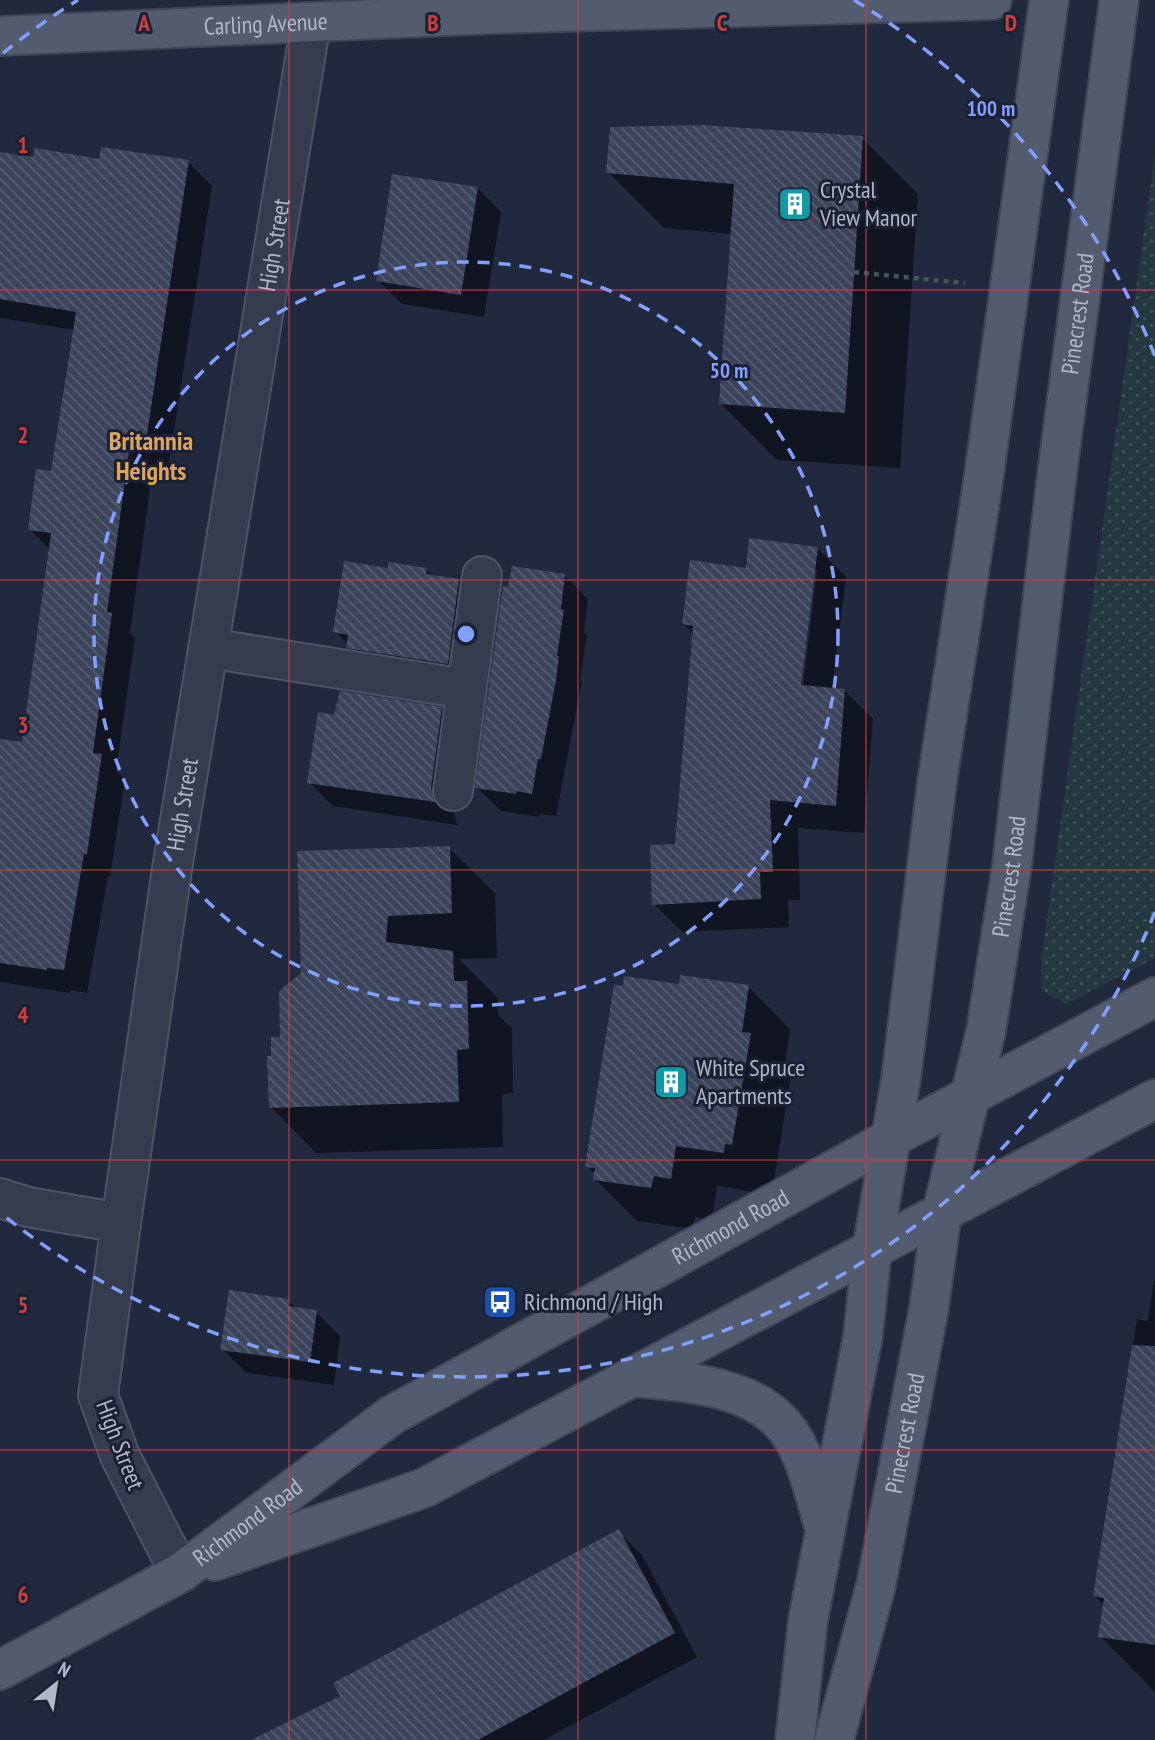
<svg xmlns="http://www.w3.org/2000/svg" width="1155" height="1740" viewBox="0 0 1155 1740" font-family="'PT Sans Narrow',sans-serif">
  <defs>
    <pattern id="park-dots" width="8" height="8" patternUnits="userSpaceOnUse" patternTransform="scale(1.75)"><rect width="8" height="8" fill="#23383f"/><path d="M2 2h.1M6 6h.1" fill="none" stroke="#415359" stroke-width="1.8" stroke-linecap="round"/></pattern>
    <pattern id="building-back-hatch" width="6" height="6" patternUnits="userSpaceOnUse" patternTransform="scale(1.75)"><rect width="6" height="6" fill="#3b445b"/><path d="M-1 5l2 2M0 0l6 6M5-1l2 2" fill="none" stroke="#555d71"/></pattern>
  </defs>
  <rect width="100%" height="100%" fill="#21293e"/>
  <path fill="url(#park-dots)" d="M 1155,155 L 1155,958 L 1066,1004 L 1042,990 L 1041,961 Z"/>
  <g fill="#0007" fill-rule="evenodd">
    <path d="M 862,138 L 918,194 L 900,468 L 777,460 L 721,404 L 732,234 L 664,228 L 608,172 Z"/>
    <path d="M 0,154 L 34,159 L 188,162 L 212,186 L 168,469 L 153,467 L 130,633 L 135,638 L 116,771 L 125,779 L 110,877 L 108,876 L 87,993 L 70,990 L 70,993 L 0,982 L 0,741 L 23,744 L 50,550 L 30,529 L 53,473 L 75,330 L 0,318 Z"/>
    <path d="M 477,188 L 501,212 L 484,317 L 402,304 L 378,280 Z"/>
    <path d="M 817,548 L 846,577 L 832,690 L 845,691 L 873,719 L 864,833 L 798,828 L 800,900 L 788,900 L 789,927 L 682,932 L 654,904 L 676,846 L 694,634 L 684,624 L 747,569 ZM 814,570 L 817,570 L 802,694 L 798,694 Z"/>
    <path d="M 426,569 L 434,577 L 459,581 L 482,605 L 471,687 L 371,671 L 335,631 L 389,570 Z"/>
    <path d="M 565,576 L 588,599 L 584,632 L 587,635 L 580,679 L 582,681 L 556,816 L 540,814 L 539,817 L 501,811 L 477,788 Z"/>
    <path d="M 441,709 L 465,733 L 454,813 L 457,825 L 333,806 L 309,782 L 336,717 Z"/>
    <path d="M 449,848 L 495,893 L 497,958 L 459,959 L 498,998 L 498,1015 L 512,1028 L 513,1093 L 502,1094 L 503,1147 L 316,1153 L 271,1107 L 273,1057 L 282,1039 L 280,991 Z"/>
    <path d="M 681,986 L 748,987 L 790,1029 L 784,1069 L 791,1076 L 773,1186 L 765,1194 L 717,1186 L 712,1220 L 695,1217 L 693,1229 L 637,1221 L 595,1179 L 596,1175 L 587,1166 Z"/>
    <path d="M 1154,1281 L 1155,1281 L 1155,1692 L 1100,1636 L 1104,1605 L 1095,1596 L 1137,1319 L 1148,1321 Z"/>
    <path d="M 288,1301 L 297,1309 L 316,1312 L 340,1336 L 334,1385 L 246,1373 L 222,1349 Z"/>
    <path d="M 618,1531 L 642,1555 L 697,1657 L 544,1740 L 257,1740 L 342,1697 Z"/>
  </g>
  <g fill="url(#building-back-hatch)">
    <path d="M 702,125 L 863,136 L 845,413 L 719,404 L 734,184 L 606,173 L 610,127 Z"/>
    <path d="M 101,147 L 189,160 L 145,447 L 130,444 L 107,612 L 112,613 L 93,753 L 102,754 L 87,854 L 84,854 L 64,970 L 47,968 L 47,970 L 0,963 L 0,739 L 22,742 L 51,533 L 28,530 L 36,469 L 51,471 L 76,312 L 0,299 L 0,152 L 33,157 L 35,148 L 99,159 Z"/>
    <path d="M 392,174 L 478,187 L 461,295 L 376,281 Z"/>
    <path d="M 749,538 L 818,547 L 801,685 L 845,689 L 836,806 L 770,800 L 773,872 L 760,872 L 761,899 L 652,905 L 650,845 L 675,844 L 693,626 L 682,624 L 690,560 L 746,568 Z"/>
    <path d="M 344,561 L 388,568 L 388,562 L 427,568 L 426,574 L 459,579 L 448,664 L 346,648 L 348,635 L 333,632 Z"/>
    <path d="M 512,566 L 565,574 L 561,609 L 564,610 L 557,655 L 559,656 L 556,680 L 541,759 L 538,759 L 532,794 L 516,791 L 516,794 L 475,788 L 503,586 L 508,587 Z"/>
    <path d="M 340,691 L 442,707 L 431,788 L 435,802 L 307,783 L 318,712 L 334,715 Z"/>
    <path d="M 450,846 L 452,913 L 388,916 L 386,942 L 453,951 L 454,981 L 467,981 L 469,1049 L 457,1050 L 459,1102 L 269,1108 L 267,1056 L 271,1056 L 271,1037 L 280,1037 L 279,991 L 301,973 L 297,851 Z"/>
    <path d="M 680,975 L 749,985 L 742,1032 L 751,1033 L 732,1145 L 725,1144 L 724,1153 L 676,1146 L 671,1179 L 654,1176 L 651,1188 L 593,1180 L 595,1168 L 585,1167 L 614,985 L 623,986 L 624,976 L 679,984 Z"/>
    <path d="M 229,1290 L 289,1299 L 288,1306 L 317,1310 L 310,1362 L 220,1350 Z"/>
    <path d="M 1132,1345 L 1155,1346 L 1155,1645 L 1098,1637 L 1104,1598 L 1093,1596 Z"/>
    <path d="M 619,1529 L 675,1633 L 478,1740 L 251,1740 L 340,1696 L 333,1683 Z"/>
  </g>
  <g fill="none" stroke-linecap="round" stroke-linejoin="round">
    <g stroke="#4e5466" stroke-width="42">
      <g id="minor">
        <path d="M 208,648 L 466,689"/>
        <path d="M 453,791 L 482,576"/>
        <path d="M 0,1198 L 28,1207 L 121,1223"/>
        <path id="s1" d="M 180,1573 L 120,1456 L 98,1395 L 121,1223 L 172,869 L 311,22"/>
      </g>
    </g>
    <g stroke="#3f4557" stroke-width="42">
      <g id="major">
        <path id="s2" d="M 0,36 L 492,14 L 992,0"/>
        <path d="M 633,1377 C 686,1382 759,1385 791,1435 C 807,1460 814,1493 823,1522"/>
        <path d="M 215,1561 L 424,1488 L 1155,1099"/>
        <path id="s3" d="M 0,1670 L 180,1573 L 392,1415 L 893,1137 L 1155,997"/>
        <path d="M 795,1740 L 808,1620 L 863,1336 L 872,1250 L 901,1079 L 937,782 L 984,475 L 1049,0"/>
        <path id="s4" d="M 834,1740 L 876,1585 L 929,1308 L 942,1212 L 986,1031 L 1012,865 L 1056,482 L 1119,0"/>
      </g>
    </g>
    <path stroke="#41555c" stroke-width="4.5" stroke-dasharray="5 5" stroke-linecap="butt" d="M 854,272 L 965,283"/>
    <use href="#minor" stroke="#353c4e" stroke-width="38"/>
    <use href="#major" stroke="#535b6e" stroke-width="38"/>
  </g>
  <path fill="none" stroke="#d03d40" stroke-width="2" stroke-opacity="0.55" d="M 289,0 L 289,1740M 578,0 L 578,1740M 866,0 L 866,1740M 0,290 L 1155,290M 0,580 L 1155,580M 0,870 L 1155,870M 0,1160 L 1155,1160M 0,1450 L 1155,1450"/>
  <g fill="none" stroke="#809fff" stroke-width="3.5" stroke-dasharray="12 9">
    <circle cx="466" cy="634" r="372"/>
    <path d="M1155 912A743 743 0 0 1 3 1215M3 53A743 743 0 0 1 78 0M854 0A743 743 0 0 1 1155 356"/>
  </g>
  <defs>
    <g id="building-square" transform="scale(1.75)"><rect x="-9" y="-9" width="18" height="18" rx="4" fill="#0f9aa8" stroke="#1b2133"/><path d="M-4-6H4V6H1V3H-1V6H-4ZM-2.5-4.3h1.7v1.8h-1.7ZM.8-4.3h1.7v1.8H.8ZM-2.5-1h1.7V.8h-1.7ZM.8-1h1.7V.8H.8Z" fill="#fff"/></g>
    <g id="bus-square" transform="scale(1.75)"><rect x="-9" y="-9" width="18" height="18" rx="4" fill="#1a4fb4" stroke="#1b2133"/><path d="M-5-6H5V4H4V6H2V4H-2V6H-4V4H-5ZM-3.5-4V0h7V-4ZM-3.5 1.2v1.5H-2V1.2ZM2 1.2v1.5H3.5V1.2Z" fill="#fff"/></g>
  </defs>
  <g fill-rule="evenodd">
    <use href="#building-square" x="795" y="204"/>
    <use href="#building-square" x="671" y="1082"/>
    <use href="#bus-square" x="500" y="1302"/>
  </g>
  <g text-anchor="middle" stroke-width="6" stroke-linejoin="round" paint-order="stroke">
    <g font-size="24" fill="#b1b7c9" stroke="#1b2133">
      <text dy="8" stroke="none"><textPath href="#s2" startOffset="266">Carling Avenue</textPath></text>
      <text dy="8" stroke="none"><textPath href="#s1" startOffset="1360">High Street</textPath></text>
      <text dy="8" stroke="none"><textPath href="#s4" startOffset="1449">Pinecrest Road</textPath></text>
      <text dy="8" stroke="none"><textPath href="#s1" startOffset="793">High Street</textPath></text>
      <text dy="8" stroke="none"><textPath href="#s4" startOffset="882">Pinecrest Road</textPath></text>
      <text dy="8" stroke="none"><textPath href="#s3" startOffset="856">Richmond Road</textPath></text>
      <text dy="8" stroke="none"><textPath href="#s4" startOffset="315">Pinecrest Road</textPath></text>
      <text transform="translate(120 1445) rotate(69)" y="8">High Street</text>
      <text dy="8" stroke="none"><textPath href="#s3" startOffset="289">Richmond Road</textPath></text>
    </g>
    <g font-size="24" fill="#b1b7c9" stroke="#1b2133" text-anchor="start">
      <text x="820" y="198">Crystal<tspan x="820" dy="28">View Manor</tspan></text>
      <text x="696" y="1076">White Spruce<tspan x="696" dy="28">Apartments</tspan></text>
      <text x="524" y="1310">Richmond / High</text>
    </g>
    <g font-size="26" font-weight="bold" fill="#dca559" stroke="#1b2133">
      <text x="151" y="450">Britannia<tspan x="151" dy="30">Heights</tspan></text>
    </g>
  </g>
  <g font-size="23" text-anchor="middle" font-weight="bold" fill="#d03d40" stroke="#1b2133" stroke-width="6" stroke-linejoin="round" paint-order="stroke">
    <text x="144" y="31">A</text>
    <text x="433" y="31">B</text>
    <text x="722" y="31">C</text>
    <text x="1011" y="31">D</text>
    <text x="23" y="153">1</text>
    <text x="23" y="443">2</text>
    <text x="23" y="733">3</text>
    <text x="23" y="1023">4</text>
    <text x="23" y="1313">5</text>
    <text x="23" y="1603">6</text>
  </g>
  <circle cx="466" cy="634" r="10" fill="#809fff" stroke="#1b2133" stroke-width="3.5"/>
  <g font-size="21" text-anchor="middle" font-weight="bold" fill="#809fff" stroke="#1b2133" stroke-width="6" stroke-linejoin="round" paint-order="stroke">
    <text x="991" y="116">100 m</text>
    <text x="729" y="378">50 m</text>
  </g>
  <g transform="translate(56 1684) rotate(30)" stroke="#1b2133" stroke-width="5" paint-order="stroke">
  <path d="M0-5L12 26L0 18L-12 26Z" fill="#b1b7c9"/>
  <text y="-10" font-size="19" font-weight="bold" text-anchor="middle" fill="#b1b7c9">N</text>
  </g>
</svg>
